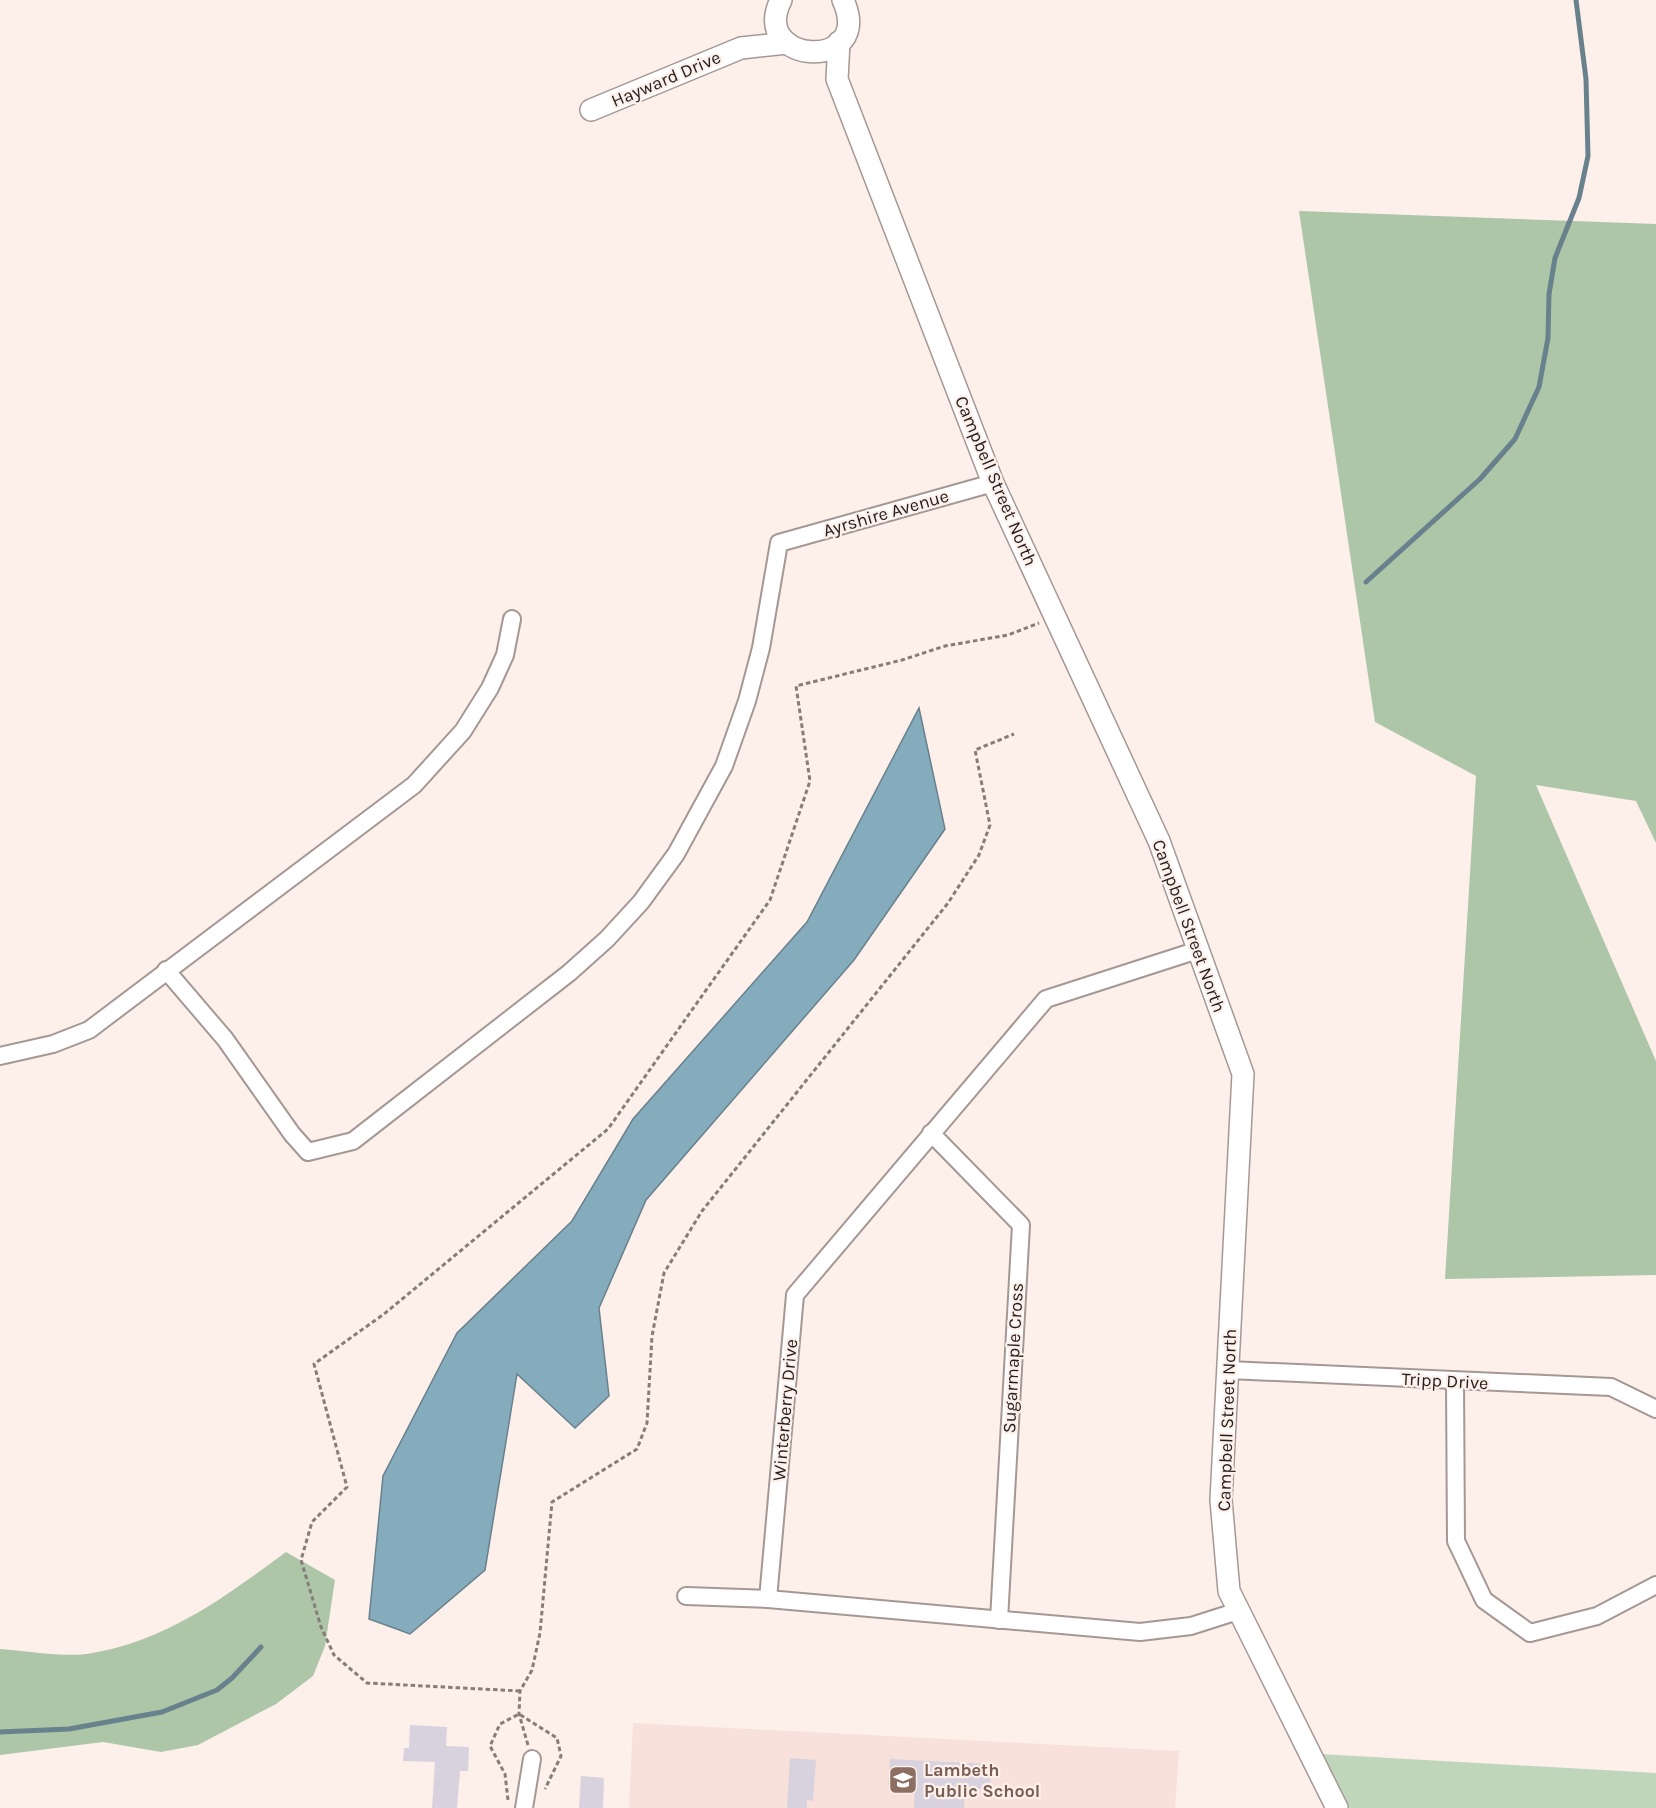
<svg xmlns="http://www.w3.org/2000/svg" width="1656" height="1808" viewBox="0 0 1656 1808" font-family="Karla,sans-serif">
  <rect width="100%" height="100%" fill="#fdefea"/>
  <path fill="#f8e1da" d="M 633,1723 L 1179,1751 L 1175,1808 L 629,1808 Z"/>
  <path fill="#bfd6ba" d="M 1302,1753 L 1656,1773 L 1656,1808 L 1329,1808 Z"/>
  <g fill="#adc6a8">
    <path d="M 1299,211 L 1656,224 L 1656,843 L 1636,801 L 1536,785 L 1656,1061 L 1656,1275 L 1445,1279 L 1476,776 L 1375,722 Z"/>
    <path d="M 286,1552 L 335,1580 L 325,1646 L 313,1676 L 276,1704 L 198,1745 L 161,1752 L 103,1742 L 0,1755 L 0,1649 C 25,1651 64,1657 87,1654 C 165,1642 225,1597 286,1552 Z"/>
  </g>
  <path fill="#85acbc" stroke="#68818c" stroke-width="1.5" d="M 919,708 L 945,829 L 854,960 L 646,1200 L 599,1308 L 609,1396 L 575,1428 L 517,1374 L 485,1570 L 410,1634 L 369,1619 L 383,1476 L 457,1333 L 572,1221 L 633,1119 L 807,922 Z"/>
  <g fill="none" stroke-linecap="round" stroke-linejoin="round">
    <g stroke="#68818c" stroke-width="5">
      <path d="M 1366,582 L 1480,479 L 1515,439 L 1539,387 L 1548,338 L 1549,294 L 1555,258 L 1579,198 L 1588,156 L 1586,79 L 1576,0"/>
      <path d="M 0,1732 L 69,1729 L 162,1712 L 217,1690 L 232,1678 L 261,1647"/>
    </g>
  </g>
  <g fill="#d7d2dd">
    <path d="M 410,1725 L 447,1727 L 446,1746 L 469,1747 L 468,1771 L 460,1771 L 457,1808 L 432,1808 L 435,1762 L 403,1761 L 404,1748 L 409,1748 Z"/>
    <path d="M 790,1758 L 816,1760 L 813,1801 L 807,1800 L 807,1808 L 787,1808 Z"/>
    <path d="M 890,1759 L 991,1764 L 990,1789 L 965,1789 L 964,1808 L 914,1808 L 915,1786 L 888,1784 Z"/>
    <path d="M 581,1776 L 604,1778 L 603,1808 L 579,1808 Z"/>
  </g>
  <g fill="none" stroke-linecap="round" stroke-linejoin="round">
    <g stroke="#a59894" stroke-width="20">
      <g id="minor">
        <path d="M 1198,950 L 1046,999 L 795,1295 L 768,1599 L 1140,1632 L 1191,1626 L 1238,1611"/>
        <path d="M 166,970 L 225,1039 L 292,1134 L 308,1152 L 353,1141 L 569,973 L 607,939 L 641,902 L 676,854 L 724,766 L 747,701 L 761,648 L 779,543 L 993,483"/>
        <path d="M 0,1056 L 53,1044 L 89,1030 L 414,785 L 463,731 L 490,688 L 505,655 L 512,619"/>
        <path d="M 931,1133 L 1021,1225 L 999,1620"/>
        <path d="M 1229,1370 L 1611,1387 L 1656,1409"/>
        <path d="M 1455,1382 L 1456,1541 L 1484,1600 L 1530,1633 L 1597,1616 L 1656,1585"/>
        <path d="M 686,1596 L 768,1599"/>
        <path d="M 524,1808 L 532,1759"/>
      </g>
    </g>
    <g stroke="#a59894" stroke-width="24">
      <g id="tertiary">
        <path d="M 781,0 C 748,65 876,73 843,0"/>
        <path d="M 839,42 L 837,79 L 993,483 L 1159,841 L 1243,1074 L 1221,1500 L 1229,1591 L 1337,1808"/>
        <path d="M 591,110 L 741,48 L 787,43"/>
      </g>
    </g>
    <g stroke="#867d79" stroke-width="3" stroke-dasharray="4.5 3" stroke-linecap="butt">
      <path d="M 520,1691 L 367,1683 L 334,1655 L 321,1627 L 301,1560 L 312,1522 L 347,1487 L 314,1364 L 384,1314 L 608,1129 L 687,1017 L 770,900 L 810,781 L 796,686 L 902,660 L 945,646 L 1008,635 L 1039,623"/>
      <path d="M 528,1745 L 519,1714 L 520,1691 L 532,1670 L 540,1633 L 552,1502 L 637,1449 L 647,1423 L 652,1336 L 664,1273 L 702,1211 L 948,903 L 979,855 L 990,825 L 975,750 L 1014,734"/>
      <path d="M 508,1800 L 505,1774 L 490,1746 L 500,1724 L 519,1714 L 557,1738 L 561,1756 L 545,1789"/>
    </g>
    <use href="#minor" stroke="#fff" stroke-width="16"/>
    <use href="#tertiary" stroke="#fff" stroke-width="21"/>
  </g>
  <defs>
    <g id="school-square" transform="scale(1.5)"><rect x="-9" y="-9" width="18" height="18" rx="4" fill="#8d6e63" stroke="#fdefea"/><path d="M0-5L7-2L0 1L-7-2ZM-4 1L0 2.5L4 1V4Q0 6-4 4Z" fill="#fff"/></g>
  </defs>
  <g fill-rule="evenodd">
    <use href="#school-square" x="903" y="1780"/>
  </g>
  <g text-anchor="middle" stroke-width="4.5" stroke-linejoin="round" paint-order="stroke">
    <g font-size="18" fill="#231e1c" stroke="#fdefea">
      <text transform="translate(666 79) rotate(-23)" y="6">Hayward Drive</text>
      <text transform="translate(996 481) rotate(67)" y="6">Campbell Street North</text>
      <text transform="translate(886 513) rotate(-16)" y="6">Ayrshire Avenue</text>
      <text transform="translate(1189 926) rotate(70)" y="6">Campbell Street North</text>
      <text transform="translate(1013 1358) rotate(-87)" y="6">Sugarmaple Cross</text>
      <text transform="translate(1445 1381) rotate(3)" y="6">Tripp Drive</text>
      <text transform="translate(785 1410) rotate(-85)" y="6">Winterberry Drive</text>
      <text transform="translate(1227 1420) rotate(-88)" y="6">Campbell Street North</text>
    </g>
    <g font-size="18" font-weight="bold" fill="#785e54" stroke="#fdefea" text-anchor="start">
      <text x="924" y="1776">Lambeth<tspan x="924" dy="21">Public School</tspan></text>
    </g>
  </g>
</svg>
